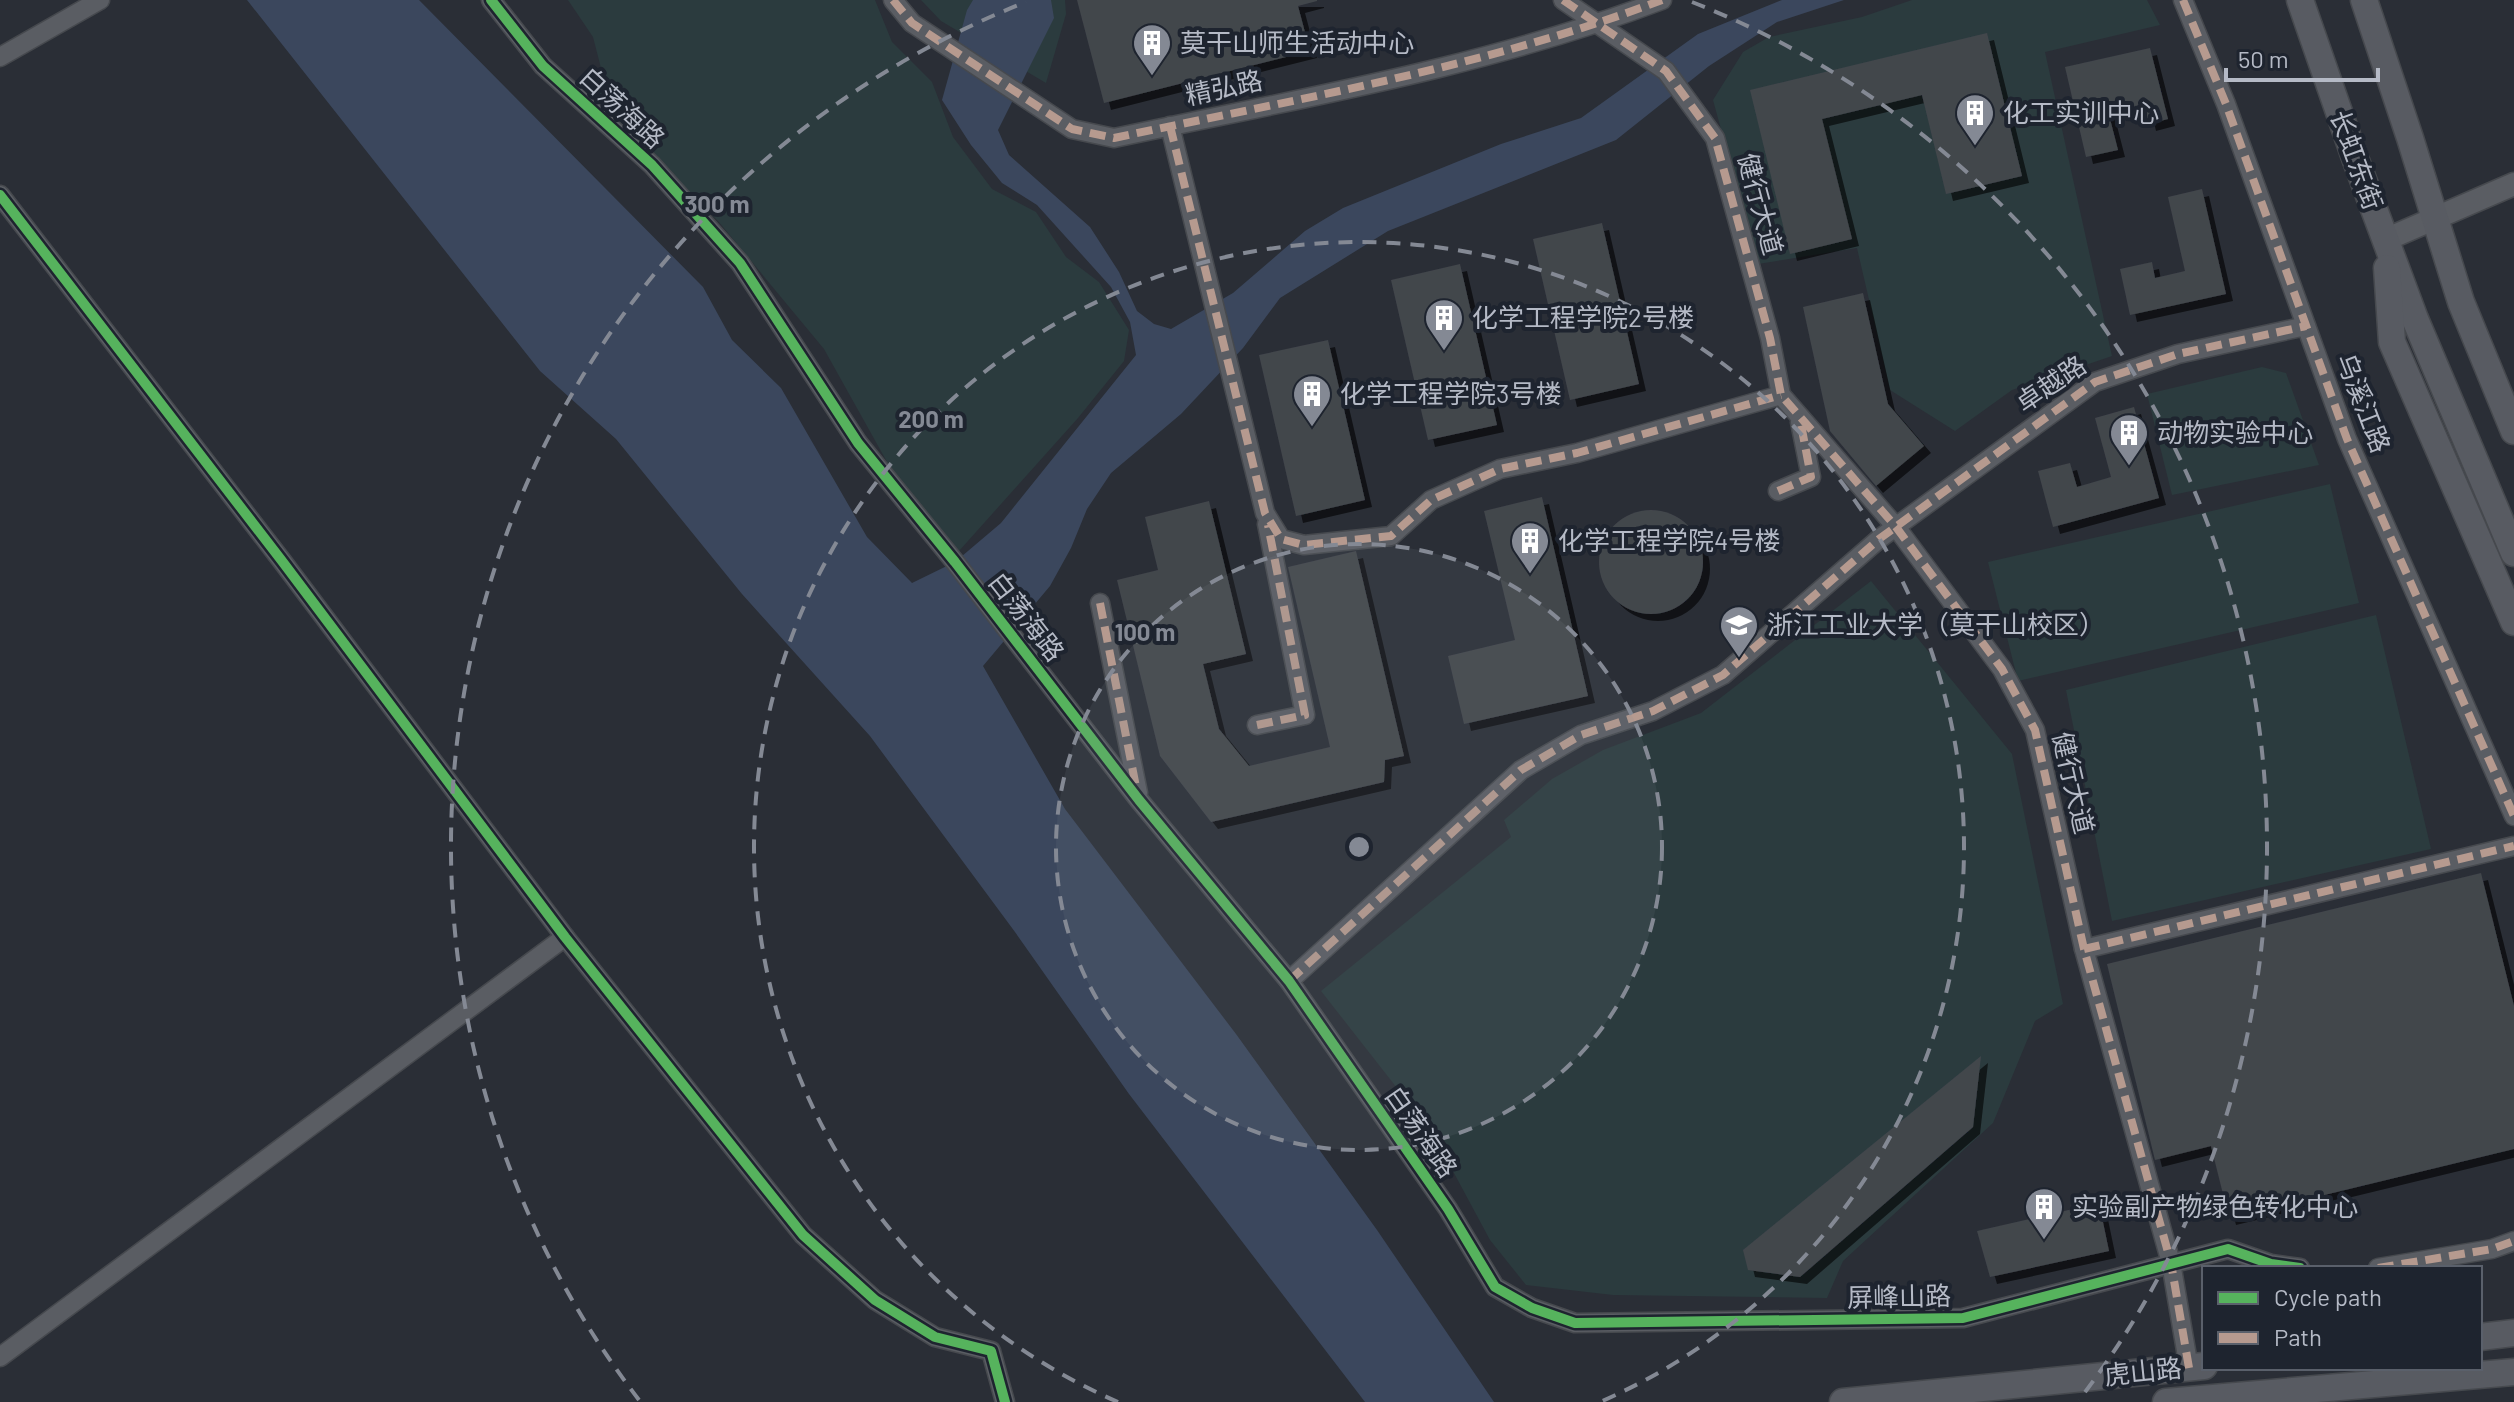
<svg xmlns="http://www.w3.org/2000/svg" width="2514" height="1402" viewBox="0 0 2514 1402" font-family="Barlow,'Noto Sans SC',sans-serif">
  <defs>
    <filter id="shadow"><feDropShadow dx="7" dy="7" stdDeviation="0" flood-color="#0009"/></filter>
  </defs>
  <rect width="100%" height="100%" fill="#2a2e36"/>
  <g fill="#2b3b3e">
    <path d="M 568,0 L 875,0 L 892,42 L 932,82 L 953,137 L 992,189 L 1036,212 L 1066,257 L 1099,282 L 1129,330 L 1124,361 L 1078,418 L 959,551 L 896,478 L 824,349 L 718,221 L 590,98 L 601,68 L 593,37 Z"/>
    <path d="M 921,0 L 1065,0 L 1066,14 L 1046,83 L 941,21 Z"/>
    <path d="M 1912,0 L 2147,0 L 2160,25 L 2045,52 L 2112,356 L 2012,390 L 1955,431 L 1890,390 L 1857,248 L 1758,264 L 1713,100 L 1743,52 L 1769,37 L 1862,17 Z"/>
    <path d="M 2262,367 L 2286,373 L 2319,465 L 2172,495 L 2147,394 Z"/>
    <path d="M 2330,484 L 2359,603 L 2018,681 L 1988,562 Z"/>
    <path d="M 1871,581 L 2012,754 L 2063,1004 L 2035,1021 L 1993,1123 L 1843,1261 L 1827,1298 L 1613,1295 L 1526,1285 L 1490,1240 L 1433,1134 L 1321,991 L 1511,837 L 1504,820 L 1552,779 L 1603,750 L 1701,713 Z"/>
    <path d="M 2376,615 L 2431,849 L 2112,921 L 2066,690 Z"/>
  </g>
  <path fill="#3b475d" d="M 247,0 L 419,0 L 703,287 L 732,340 L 781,388 L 867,537 L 912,583 L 955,562 L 1001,523 L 1136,355 L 1130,322 L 1111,287 L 1037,205 L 1002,183 L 971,145 L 942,100 L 967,10 L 973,0 L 1051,0 L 1054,18 L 998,130 L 1009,155 L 1090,227 L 1119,272 L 1137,311 L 1154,324 L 1171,329 L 1233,293 L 1305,231 L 1343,208 L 1501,144 L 1581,118 L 1698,34 L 1782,0 L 1844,0 L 1777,22 L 1709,66 L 1616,140 L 1388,231 L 1280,298 L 1243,348 L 1181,414 L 1111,473 L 1087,509 L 1071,548 L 1050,586 L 983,666 L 1065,809 L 1236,1034 L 1377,1230 L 1494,1402 L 1365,1402 L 1129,1094 L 1015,932 L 870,736 L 742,594 L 616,439 L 540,371 Z"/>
  <g fill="#42464c" filter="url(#shadow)">
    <path d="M 1077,0 L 1317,0 L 1317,1 L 1298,6 L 1310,51 L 1104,103 Z"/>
    <path d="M 1987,33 L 2022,176 L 1946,194 L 1922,95 L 1822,119 L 1852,239 L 1790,254 L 1750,90 Z"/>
    <path d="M 2150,48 L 2168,119 L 2149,124 L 2145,107 L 2109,115 L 2118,150 L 2086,157 L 2065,67 Z"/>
    <path d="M 2202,189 L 2226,294 L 2130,315 L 2120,269 L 2152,262 L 2155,278 L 2185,271 L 2168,197 Z"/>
    <path d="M 1602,223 L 1639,384 L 1570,400 L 1533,239 Z"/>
    <path d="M 1460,264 L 1497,425 L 1428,440 L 1391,280 Z"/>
    <path d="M 1863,293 L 1888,404 L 1924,446 L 1876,486 L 1830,431 L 1803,307 Z"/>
    <path d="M 1328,340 L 1365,500 L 1296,516 L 1259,355 Z"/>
    <path d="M 2134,407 L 2159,498 L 2053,527 L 2038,471 L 2070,463 L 2077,487 L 2111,477 L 2095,418 Z"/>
    <path d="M 1542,497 L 1588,696 L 1464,724 L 1448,656 L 1515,640 L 1484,511 Z"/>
    <path d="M 1209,501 L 1246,654 L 1203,664 L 1219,729 L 1249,766 L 1330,747 L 1288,567 L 1356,551 L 1404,756 L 1385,760 L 1384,782 L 1211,822 L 1160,756 L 1117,580 L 1158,570 L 1145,517 Z"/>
    <circle cx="1651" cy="562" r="52"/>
    <path d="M 2481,873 L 2514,1006 L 2514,1149 L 2229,1218 L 2211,1146 L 2155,1160 L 2107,964 Z"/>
    <path d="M 1981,1056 L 1973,1127 L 1800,1277 L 1748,1270 L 1743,1250 Z"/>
    <path d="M 2099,1203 L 2109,1251 L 1990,1277 L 1977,1231 Z"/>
  </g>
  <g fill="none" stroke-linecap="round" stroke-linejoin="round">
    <g stroke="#46494e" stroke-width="21">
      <g id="minor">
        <path d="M 491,0 L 543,66 L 652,165 L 740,263 L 858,443 L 955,562 L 1139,800 L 1289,981 L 1448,1209 L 1495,1287 L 1532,1308 L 1575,1323 L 1963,1318 L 2228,1249 L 2271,1264 L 2300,1268"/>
        <path d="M 893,0 L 912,23 L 1072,129 L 1114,138 C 1297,99 1486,67 1662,0"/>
        <path d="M 1563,0 L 1666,71 L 1715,138 L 1770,338 L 1781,395 L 1896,527 L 2002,669 L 2035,730 L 2084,949 L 2171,1263 L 2189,1368"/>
        <path d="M 2183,0 L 2226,104 L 2347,439 L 2514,816"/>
        <path d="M 0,57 L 100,0"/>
        <path d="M 1170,126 L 1265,513 L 1281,539 L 1304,545 L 1391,536 L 1431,500 L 1500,469 L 1577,453 L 1781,395"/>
        <path d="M 0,195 L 282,561 L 565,937 L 803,1235 L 875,1300 L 935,1337 L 991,1351 L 1005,1402"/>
        <path d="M 1778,491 L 1811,477 L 1800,422"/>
        <path d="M 1100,603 L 1138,793"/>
        <path d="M 1257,725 L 1305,715 L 1267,524"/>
        <path d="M 2084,949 L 2514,846"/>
        <path d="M 1289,981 L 1521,770 L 1581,735 L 1653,711 L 1723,675 L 1879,539 L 2095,382 L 2178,354 L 2306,326"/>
        <path d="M 2378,1268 L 2492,1249 L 2514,1241"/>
        <path d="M 0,1357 L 565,937"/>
      </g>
    </g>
    <g stroke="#46494e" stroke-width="25">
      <path id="tertiary" d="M 2385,240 L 2514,184"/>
    </g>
    <g stroke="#46494e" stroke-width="29">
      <g id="secondary">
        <path d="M 2300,0 L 2355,158 L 2415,319 L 2514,553"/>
        <path d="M 2364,0 L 2410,138 L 2461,302 L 2514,431"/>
        <path d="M 2387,268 L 2392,342 L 2514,622"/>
        <path d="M 2480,1337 L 2514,1333"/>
        <path d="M 1843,1402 L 2204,1366"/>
        <path d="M 2166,1402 L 2514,1372"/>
      </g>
    </g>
    <use href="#minor" stroke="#5a5d63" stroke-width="18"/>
    <use href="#tertiary" stroke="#5a5d63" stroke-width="22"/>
    <use href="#secondary" stroke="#585b62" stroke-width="26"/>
    <g stroke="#b69a8f" stroke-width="8" stroke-dasharray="16 8" stroke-linecap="butt">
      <path d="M 893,0 L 912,23 L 1072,129 L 1114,138 C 1297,99 1486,67 1662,0"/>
      <path d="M 1563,0 L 1666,71 L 1715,138 L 1770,338 L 1781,395 L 1896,527 L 2002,669 L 2035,730 L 2084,949 L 2171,1263 L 2189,1368"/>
      <path d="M 2183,0 L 2226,104 L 2347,439 L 2514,816"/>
      <path d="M 1170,126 L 1265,513 L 1281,539 L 1304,545 L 1391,536 L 1431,500 L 1500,469 L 1577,453 L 1781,395"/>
      <path d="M 1778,491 L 1811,477 L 1800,419"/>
      <path d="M 1100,603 L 1137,792"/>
      <path d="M 1257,725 L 1305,715 L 1268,525"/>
      <path d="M 2084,949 L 2514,846"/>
      <path d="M 1289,981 L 1521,770 L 1581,735 L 1653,711 L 1723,675 L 1879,539 L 2095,382 L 2178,354 L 2306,326"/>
      <path d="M 2378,1268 L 2492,1249 L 2514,1241"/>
    </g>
    <g stroke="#1e242f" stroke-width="15">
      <g id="cycleway">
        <path d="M 491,0 L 543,66 L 652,165 L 740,263 L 858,443 L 955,562 L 1139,800 L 1289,981 L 1448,1209 L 1495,1287 L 1532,1308 L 1575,1323 L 1963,1318 L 2228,1249 L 2271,1264 L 2300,1268"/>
        <path d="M 0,195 L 282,561 L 565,937 L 803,1235 L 875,1300 L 935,1337 L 991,1351 L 1005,1402"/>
      </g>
    </g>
    <use href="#cycleway" stroke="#56b35d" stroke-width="10"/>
  </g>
  <circle cx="1359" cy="847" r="303" fill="#848994" fill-opacity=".12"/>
  <g fill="none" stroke="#848994" stroke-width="4" stroke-dasharray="14 10">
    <circle cx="1359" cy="847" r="303"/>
    <path d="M1118 1402A605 605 0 1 1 1600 1402"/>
    <path d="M639 1400A908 908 0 0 1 1026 2M1692 2A908 908 0 0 1 2079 1400"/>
  </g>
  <defs>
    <g id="building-pin" transform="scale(2)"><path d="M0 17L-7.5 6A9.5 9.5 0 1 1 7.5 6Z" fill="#848994" stroke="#1e242f"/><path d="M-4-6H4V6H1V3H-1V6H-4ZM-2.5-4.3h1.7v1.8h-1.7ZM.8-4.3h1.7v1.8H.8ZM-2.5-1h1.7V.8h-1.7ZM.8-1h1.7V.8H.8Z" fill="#fff"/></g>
    <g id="university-pin" transform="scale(2)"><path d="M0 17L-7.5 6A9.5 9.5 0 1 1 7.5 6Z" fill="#848994" stroke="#1e242f"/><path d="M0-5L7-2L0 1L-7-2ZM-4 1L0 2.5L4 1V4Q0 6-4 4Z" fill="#fff"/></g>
  </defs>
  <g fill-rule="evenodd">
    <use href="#building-pin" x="1152" y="43"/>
    <use href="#building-pin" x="1975" y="113"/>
    <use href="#building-pin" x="1444" y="318"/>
    <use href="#building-pin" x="1312" y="394"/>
    <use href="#building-pin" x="2129" y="433"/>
    <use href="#building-pin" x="1530" y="541"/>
    <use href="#university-pin" x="1739" y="625"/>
    <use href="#building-pin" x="2044" y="1207"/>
  </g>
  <g text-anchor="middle" stroke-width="8" stroke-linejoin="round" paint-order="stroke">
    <g font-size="26" fill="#b5bac6" stroke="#1e242f" text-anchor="start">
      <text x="1180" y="52">莫干山师生活动中心</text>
      <text x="2003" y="122">化工实训中心</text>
      <text x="1472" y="327">化学工程学院2号楼</text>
      <text x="1340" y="403">化学工程学院3号楼</text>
      <text x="2157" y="442">动物实验中心</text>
      <text x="1558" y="550">化学工程学院4号楼</text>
      <text x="1767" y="634">浙江工业大学（莫干山校区）</text>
      <text x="2072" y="1216">实验副产物绿色转化中心</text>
    </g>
    <g font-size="26" fill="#b5bac6" stroke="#1e242f">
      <text transform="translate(1224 88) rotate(-12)" y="9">精弘路</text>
      <text transform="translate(622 108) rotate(43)" y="9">白荡海路</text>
      <text transform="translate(2356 160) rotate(70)" y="9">长虹东街</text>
      <text transform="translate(1760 204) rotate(75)" y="9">健行大道</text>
      <text transform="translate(2051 384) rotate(-34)" y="9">卓越路</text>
      <text transform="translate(2363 403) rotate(69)" y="9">乌溪江路</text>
      <text transform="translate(1026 617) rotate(52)" y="9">白荡海路</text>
      <text transform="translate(2073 783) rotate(77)" y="9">健行大道</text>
      <text transform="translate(1421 1132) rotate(55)" y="9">白荡海路</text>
      <text transform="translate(1899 1297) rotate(-1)" y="9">屏峰山路</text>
      <text transform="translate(2143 1372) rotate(-6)" y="9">虎山路</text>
    </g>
  </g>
  <circle cx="1359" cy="847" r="12" fill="#848994" stroke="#1e242f" stroke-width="4"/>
  <g font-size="24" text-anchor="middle" font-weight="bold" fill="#848994" stroke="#1e242f" stroke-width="8" stroke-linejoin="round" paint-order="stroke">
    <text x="717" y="213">300 m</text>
    <text x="931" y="428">200 m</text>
    <text x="1145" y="641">100 m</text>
  </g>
  <rect x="2202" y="1266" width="280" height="104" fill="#1e242f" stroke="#5a606b" stroke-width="2"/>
  <rect x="2218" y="1292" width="40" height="12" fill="#56b35d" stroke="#5a606b" stroke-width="2"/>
  <text x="2274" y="1306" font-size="24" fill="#b5bac6">Cycle path</text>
  <rect x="2218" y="1332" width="40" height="12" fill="#b69a8f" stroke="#5a606b" stroke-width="2"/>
  <text x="2274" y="1346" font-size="24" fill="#b5bac6">Path</text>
  <path d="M2226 68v12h152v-12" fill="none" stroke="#b5bac6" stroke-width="4"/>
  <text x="2238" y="68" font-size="24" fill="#b5bac6" stroke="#1e242f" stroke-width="6" paint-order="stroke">50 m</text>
</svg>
